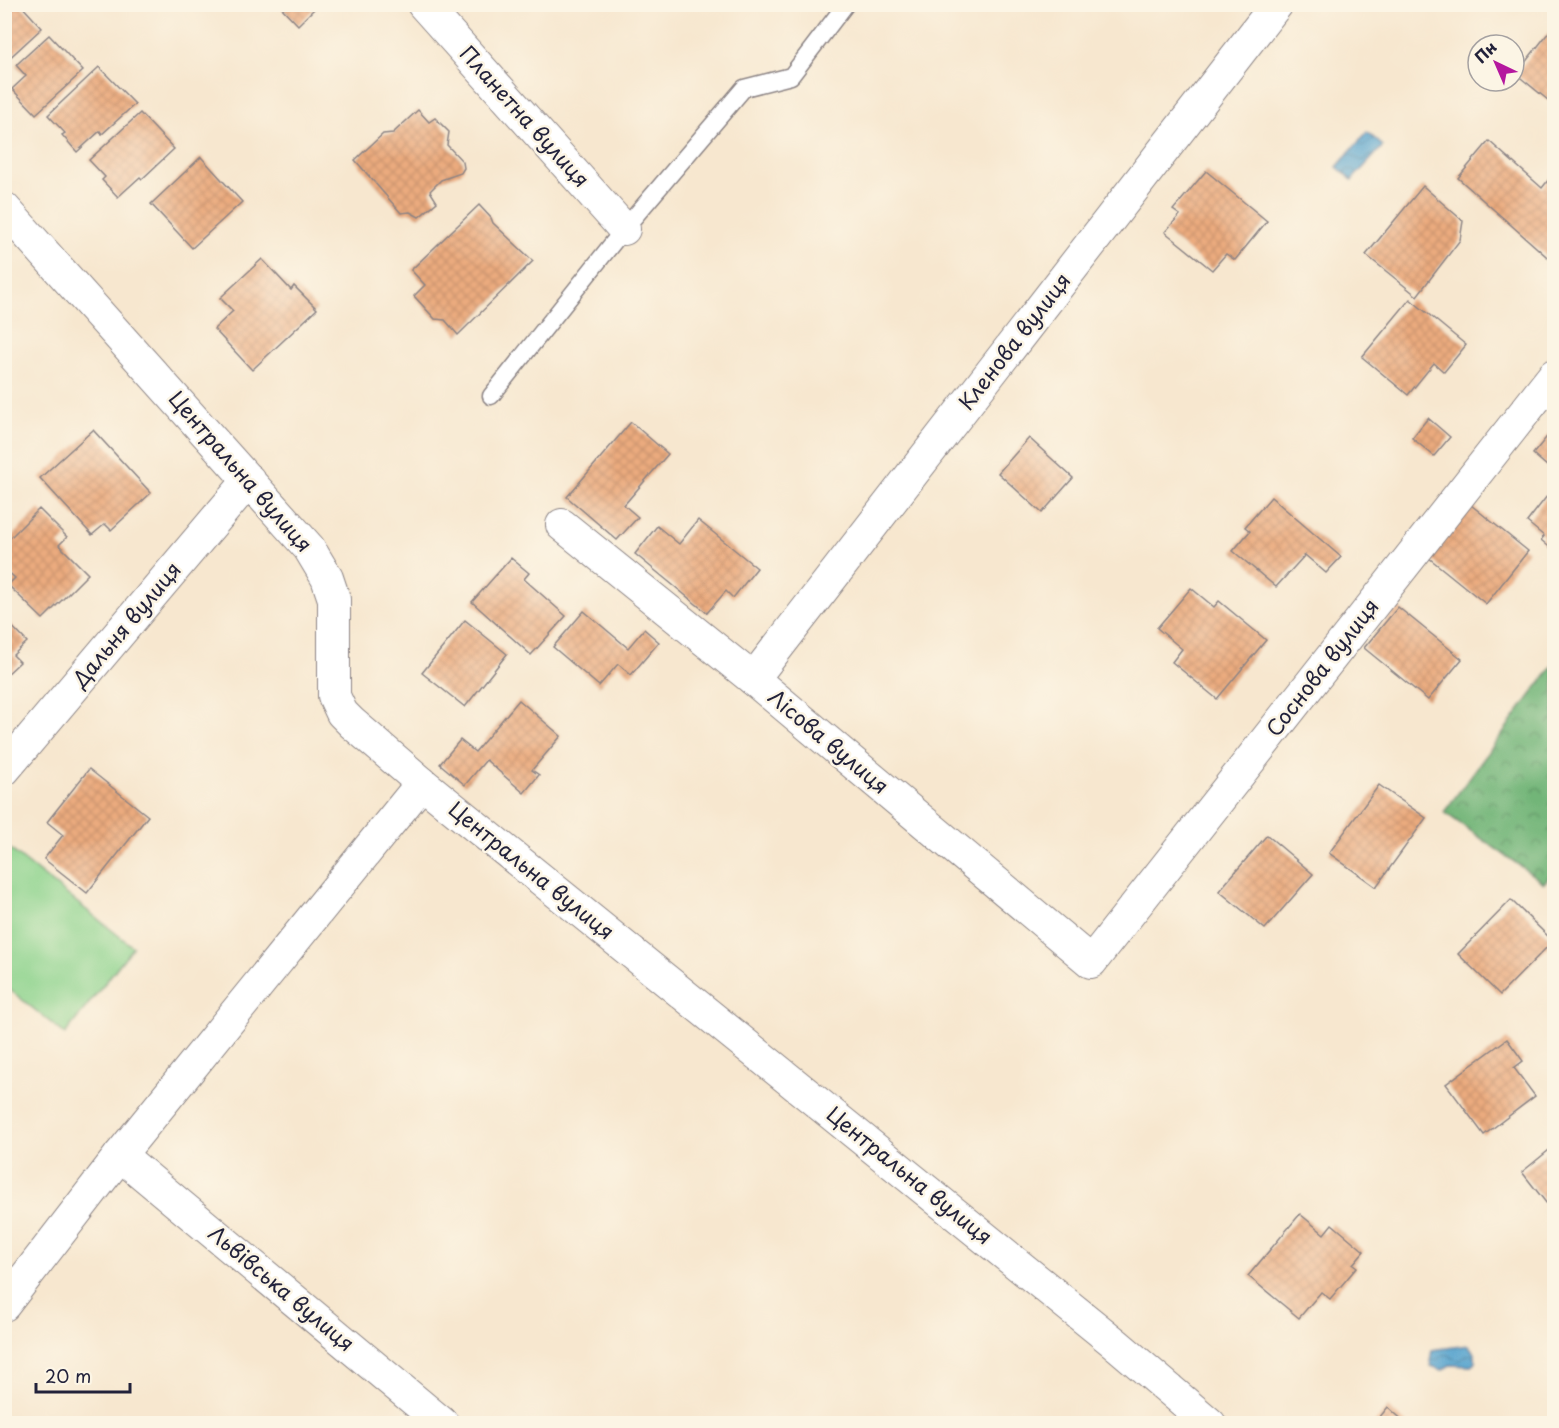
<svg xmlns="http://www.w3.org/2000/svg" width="1559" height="1428" viewBox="0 0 1559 1428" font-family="'Playpen Sans',sans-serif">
  <defs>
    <pattern id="forest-crowns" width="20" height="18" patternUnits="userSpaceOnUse" patternTransform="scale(1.5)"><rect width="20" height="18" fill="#72b578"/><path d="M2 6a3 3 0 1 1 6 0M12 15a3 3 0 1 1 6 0" fill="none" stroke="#5d9364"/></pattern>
    <pattern id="water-waves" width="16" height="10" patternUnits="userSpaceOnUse" patternTransform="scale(1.5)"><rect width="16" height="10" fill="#55a3ce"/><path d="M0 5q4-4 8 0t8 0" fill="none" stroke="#4684a8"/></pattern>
    <pattern id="building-cross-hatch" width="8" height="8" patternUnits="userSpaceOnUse" patternTransform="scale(1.5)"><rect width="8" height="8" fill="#ebab7e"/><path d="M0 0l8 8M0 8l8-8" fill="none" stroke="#c9936e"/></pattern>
  </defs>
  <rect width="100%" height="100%" fill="#fcf5e5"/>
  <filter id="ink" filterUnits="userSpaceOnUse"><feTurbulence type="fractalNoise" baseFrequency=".0167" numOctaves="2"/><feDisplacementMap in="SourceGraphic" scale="12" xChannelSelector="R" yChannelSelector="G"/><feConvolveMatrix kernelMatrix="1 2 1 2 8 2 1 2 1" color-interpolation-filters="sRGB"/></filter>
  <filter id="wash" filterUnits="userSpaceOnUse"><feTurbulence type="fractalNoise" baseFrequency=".008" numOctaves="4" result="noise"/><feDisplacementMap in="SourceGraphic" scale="24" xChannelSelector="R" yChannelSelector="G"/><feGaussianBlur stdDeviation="1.35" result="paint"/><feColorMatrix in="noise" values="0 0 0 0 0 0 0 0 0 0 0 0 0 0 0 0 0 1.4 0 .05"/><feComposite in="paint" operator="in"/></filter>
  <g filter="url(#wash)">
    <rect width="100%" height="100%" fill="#f7e7cf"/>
    <path fill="url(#forest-crowns)" stroke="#4a6c5a" stroke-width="1.5" d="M 1554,664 L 1554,871 L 1544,883 L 1444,812 Z"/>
    <path fill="#8dd38d" stroke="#587a64" stroke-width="1.5" d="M 5,845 L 133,947 L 65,1034 L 5,986 Z"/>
    <g fill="url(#water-waves)" stroke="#3c6284" stroke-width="1.5">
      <path d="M 1367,132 L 1383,146 L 1352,180 L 1337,167 Z"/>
      <path d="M 1468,1345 L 1475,1353 L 1475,1362 L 1470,1366 L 1450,1365 L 1442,1370 L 1431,1366 L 1430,1361 L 1432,1350 Z"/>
    </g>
    <g id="blocks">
      <g fill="url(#building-cross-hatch)">
        <path d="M 4,4 L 20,4 L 42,28 L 4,63 Z"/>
        <path d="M 278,4 L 319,4 L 298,25 Z"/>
        <path d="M 1549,32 L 1554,36 L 1554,105 L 1516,74 Z"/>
        <path d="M 49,35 L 83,71 L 36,114 L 12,89 L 26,76 L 16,65 Z"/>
        <path d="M 99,67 L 135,104 L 102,134 L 100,131 L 77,152 L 62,135 L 65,133 L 48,115 Z"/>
        <path d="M 418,110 L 429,122 L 435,118 L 449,132 L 447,145 L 463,162 L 464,168 L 461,173 L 441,180 L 430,191 L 437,202 L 419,217 L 410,212 L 401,213 L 355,160 L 383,134 L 393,133 Z"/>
        <path d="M 140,113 L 174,149 L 142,179 L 140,177 L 118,197 L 102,180 L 105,177 L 89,160 Z"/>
        <path d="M 1489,141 L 1542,188 L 1554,173 L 1554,263 L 1458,178 Z"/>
        <path d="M 201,157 L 242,202 L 192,248 L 151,204 Z"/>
        <path d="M 1206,171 L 1267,221 L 1235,260 L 1226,254 L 1212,270 L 1165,232 L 1180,215 L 1173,210 Z"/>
        <path d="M 1423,186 L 1463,221 L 1460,240 L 1417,296 L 1366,255 Z"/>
        <path d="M 479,205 L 491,218 L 493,223 L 533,261 L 458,335 L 445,320 L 435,319 L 414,296 L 425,285 L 411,270 Z"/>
        <path d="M 262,259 L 291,290 L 294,286 L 317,309 L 252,370 L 214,329 L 233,311 L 220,298 Z"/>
        <path d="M 1410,299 L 1466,345 L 1444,372 L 1434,363 L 1408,395 L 1362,357 Z"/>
        <path d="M 1428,418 L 1450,437 L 1434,456 L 1412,438 Z"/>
        <path d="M 631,422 L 668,454 L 624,505 L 638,517 L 617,540 L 567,497 Z"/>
        <path d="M 1554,428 L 1554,472 L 1533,454 Z"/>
        <path d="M 93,430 L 151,493 L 111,530 L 105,524 L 92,535 L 40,478 Z"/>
        <path d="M 1029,438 L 1073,478 L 1042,513 L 998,473 Z"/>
        <path d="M 1554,487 L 1554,551 L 1541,540 L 1544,536 L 1527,522 Z"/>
        <path d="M 1271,497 L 1341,557 L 1326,573 L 1305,555 L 1276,587 L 1233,551 L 1250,531 L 1245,527 Z"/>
        <path d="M 1466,501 L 1528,551 L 1486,604 L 1424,554 Z"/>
        <path d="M 39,509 L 67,537 L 59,545 L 88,574 L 43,619 L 8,585 L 15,578 L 4,568 L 4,544 Z"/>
        <path d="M 698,520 L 757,568 L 733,598 L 726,591 L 707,613 L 635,554 L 657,526 L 679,544 Z"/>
        <path d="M 511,558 L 529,573 L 524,579 L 566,616 L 531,655 L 472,602 Z"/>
        <path d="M 1191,588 L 1214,607 L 1219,601 L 1266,640 L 1217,699 L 1172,662 L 1182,649 L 1157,628 Z"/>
        <path d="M 1398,607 L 1462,659 L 1428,700 L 1364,648 Z"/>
        <path d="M 584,611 L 628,648 L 644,629 L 659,642 L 631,675 L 618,664 L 599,686 L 553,647 Z"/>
        <path d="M 4,618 L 27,642 L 13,655 L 20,662 L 4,677 Z"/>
        <path d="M 465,620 L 507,654 L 465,707 L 422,673 Z"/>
        <path d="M 519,700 L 561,736 L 532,770 L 539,775 L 524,793 L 486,760 L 465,785 L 440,764 L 460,740 L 475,752 Z"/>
        <path d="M 89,769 L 148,816 L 87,893 L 44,859 L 63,835 L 47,822 Z"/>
        <path d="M 1379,785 L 1426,818 L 1376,887 L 1329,853 Z"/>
        <path d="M 1267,835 L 1313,874 L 1265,929 L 1219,891 Z"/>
        <path d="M 1511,900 L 1553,941 L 1500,995 L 1458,954 Z"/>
        <path d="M 1507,1039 L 1523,1061 L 1514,1068 L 1535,1096 L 1484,1135 L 1446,1084 Z"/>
        <path d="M 1554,1146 L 1554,1199 L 1547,1204 L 1522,1172 Z"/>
        <path d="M 1300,1214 L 1324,1234 L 1332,1224 L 1364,1251 L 1353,1264 L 1357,1267 L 1330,1299 L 1321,1292 L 1299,1318 L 1248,1276 Z"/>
        <path d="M 1388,1407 L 1407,1424 L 1374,1424 Z"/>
      </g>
    </g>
  </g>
  <g filter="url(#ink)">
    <use href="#blocks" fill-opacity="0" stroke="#8c8485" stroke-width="1.5"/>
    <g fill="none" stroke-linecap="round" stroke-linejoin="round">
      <g stroke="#8c8485" stroke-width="19">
        <path id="lane" d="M 491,396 L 624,229 L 744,88 L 791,76 L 846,4"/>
      </g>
      <g stroke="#8c8485" stroke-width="34">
        <g id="street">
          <path d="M 423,4 L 624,229"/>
          <path d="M 4,208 L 309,548 L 327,578 L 334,599 L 334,696 L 342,713 L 352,723 L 422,783 L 1116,1344 L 1210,1424"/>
          <path d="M 562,525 L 753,679 L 1091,962 L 1554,375"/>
          <path d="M 753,679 L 1277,4"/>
          <path d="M 4,770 L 249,480"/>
          <path d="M 120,1155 L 443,1424"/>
          <path d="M 4,1305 L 120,1155 L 422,783"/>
        </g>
      </g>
      <use href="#lane" stroke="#fff" stroke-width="16"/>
      <use href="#street" stroke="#fff" stroke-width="32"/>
    </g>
  </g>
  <g text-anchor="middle" stroke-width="5" stroke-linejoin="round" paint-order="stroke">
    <g font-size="21" fill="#22223b" stroke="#fcf5e5">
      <text transform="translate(524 117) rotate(48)" y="7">Планетна вулиця</text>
      <text transform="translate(1015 342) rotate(-52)" y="7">Кленова вулиця</text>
      <text transform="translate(240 472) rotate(49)" y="7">Центральна вулиця</text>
      <text transform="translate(127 625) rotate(-50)" y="7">Дальня вулиця</text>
      <text transform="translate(1323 668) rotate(-52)" y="7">Соснова вулиця</text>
      <text transform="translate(828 742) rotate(40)" y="7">Лісова вулиця</text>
      <text transform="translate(531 871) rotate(39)" y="7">Центральна вулиця</text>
      <text transform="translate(909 1176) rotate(39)" y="7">Центральна вулиця</text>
      <text transform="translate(281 1289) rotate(40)" y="7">Львівська вулиця</text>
    </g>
  </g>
  <rect width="1559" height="1428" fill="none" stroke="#fcf5e5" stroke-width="24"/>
  <g transform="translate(1496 63) rotate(316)"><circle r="28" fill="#fcf5e5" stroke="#a5a1a1" stroke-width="1.5"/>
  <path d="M0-4.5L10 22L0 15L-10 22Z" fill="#b5179e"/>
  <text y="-9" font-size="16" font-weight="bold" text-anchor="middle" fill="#22223b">Пн</text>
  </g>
  <path d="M36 1383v9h94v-9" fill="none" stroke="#22223b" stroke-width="3"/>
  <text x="45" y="1383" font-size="18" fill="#22223b" stroke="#fcf5e5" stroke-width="4.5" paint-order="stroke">20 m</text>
</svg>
